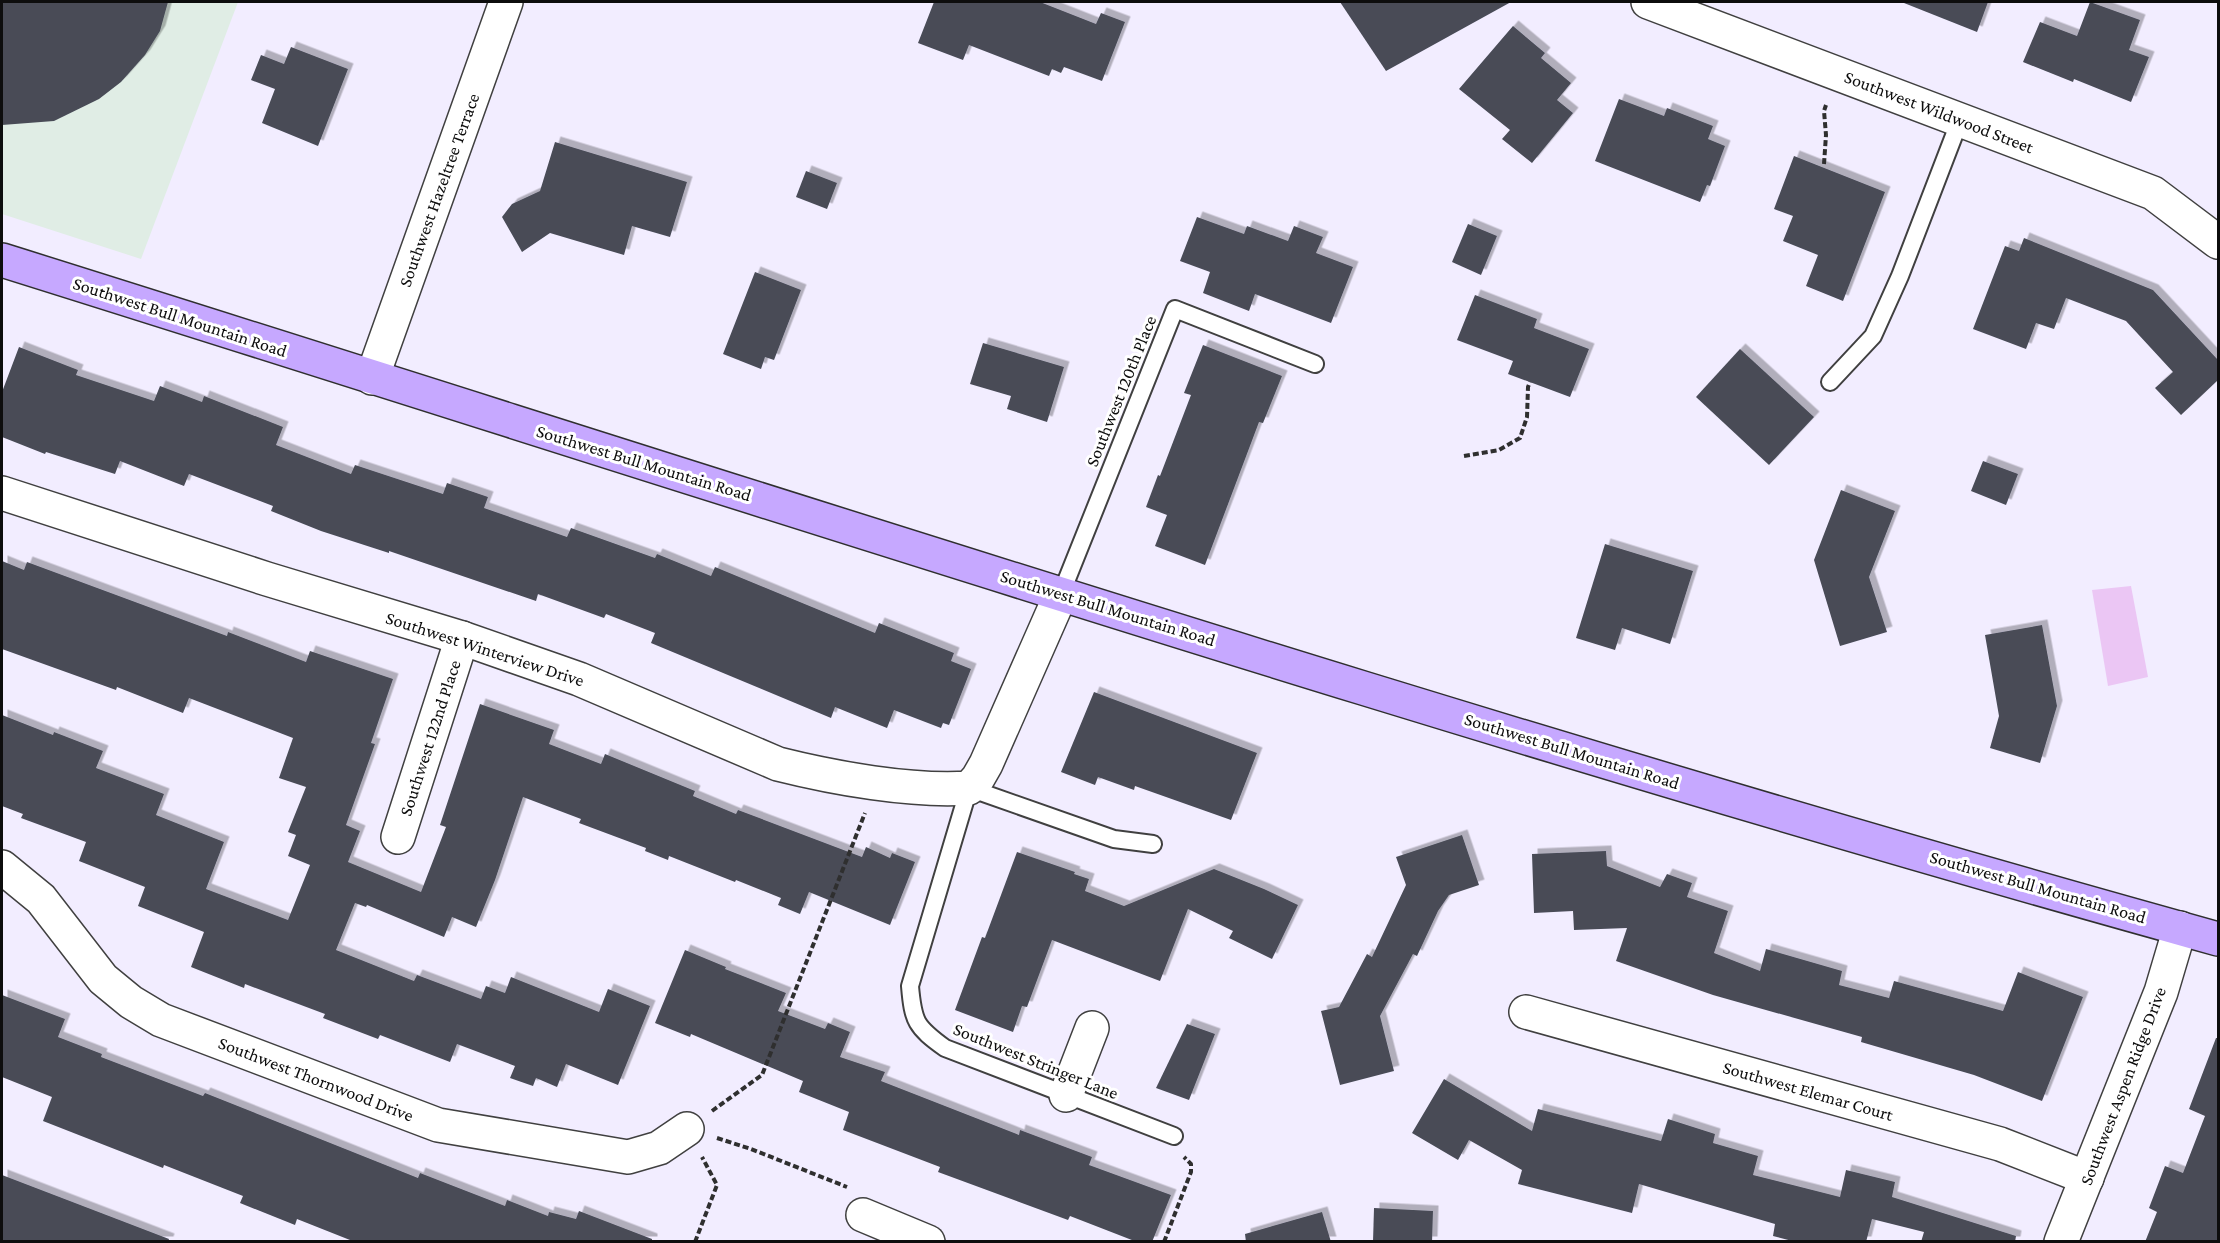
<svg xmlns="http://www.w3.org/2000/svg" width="2220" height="1243" viewBox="0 0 2220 1243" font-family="'Crimson Pro',serif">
  <defs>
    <filter id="shadow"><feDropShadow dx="5.5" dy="-5.5" stdDeviation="0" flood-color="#0004"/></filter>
  </defs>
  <rect width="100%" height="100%" fill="#f2edff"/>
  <path fill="#e0ede5" d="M 2,2 L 238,2 L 141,259 L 2,214 Z"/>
  <path fill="#ebc6f4" d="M 2131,586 L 2148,677 L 2108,686 L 2092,590 Z"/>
  <g fill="#484b57" filter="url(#shadow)">
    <path d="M 2,2 L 168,2 L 160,31 L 145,55 L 121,82 L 99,99 L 54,121 L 2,125 Z"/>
    <path d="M 934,2 L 1040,2 L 1096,24 L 1101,13 L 1125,22 L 1102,81 L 1064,67 L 1061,73 L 1052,69 L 1049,76 L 969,45 L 963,60 L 918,43 Z"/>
    <path d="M 1340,2 L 1511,2 L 1386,71 Z"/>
    <path d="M 1904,2 L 1988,2 L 1977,32 L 1904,3 Z"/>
    <path d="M 2090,2 L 2140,20 L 2129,50 L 2149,57 L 2131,102 L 2074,79 L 2073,82 L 2023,62 L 2040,22 L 2077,36 Z"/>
    <path d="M 1513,26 L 1545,53 L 1541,58 L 1571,83 L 1557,100 L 1573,113 L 1532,163 L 1502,139 L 1510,130 L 1459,89 Z"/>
    <path d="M 291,47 L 348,69 L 318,146 L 262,123 L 275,89 L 251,80 L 261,55 L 284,64 Z"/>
    <path d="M 1619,99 L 1664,116 L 1667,108 L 1713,126 L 1708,139 L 1725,146 L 1710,186 L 1707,185 L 1700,202 L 1595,161 Z"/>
    <path d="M 555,142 L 687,182 L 670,237 L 632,226 L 624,255 L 550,233 L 522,252 L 502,217 L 512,204 L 540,191 Z"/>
    <path d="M 1794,156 L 1885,192 L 1843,301 L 1806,286 L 1818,255 L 1783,241 L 1793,216 L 1774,209 Z"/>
    <path d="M 806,171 L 837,183 L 827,209 L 796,197 Z"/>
    <path d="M 1197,217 L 1244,234 L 1247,226 L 1288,241 L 1294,226 L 1323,237 L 1316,253 L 1353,267 L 1331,323 L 1255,294 L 1249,311 L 1203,293 L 1210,272 L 1180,261 Z"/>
    <path d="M 1468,224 L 1497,236 L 1481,275 L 1452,262 Z"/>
    <path d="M 2024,238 L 2153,290 L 2218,360 L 2218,380 L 2181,415 L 2155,388 L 2173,372 L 2126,321 L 2066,298 L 2054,329 L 2036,323 L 2026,349 L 1973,329 L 2005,246 L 2019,251 Z"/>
    <path d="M 755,272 L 801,290 L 774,360 L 765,357 L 761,369 L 723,354 Z"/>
    <path d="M 1475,295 L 1537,319 L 1534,328 L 1589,349 L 1570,397 L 1508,374 L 1513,361 L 1457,340 Z"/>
    <path d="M 983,343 L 1064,367 L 1047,422 L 1007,409 L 1011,396 L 970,384 Z"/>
    <path d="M 1203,345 L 1282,376 L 1263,423 L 1259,422 L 1205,565 L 1155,546 L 1167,515 L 1146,507 L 1158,475 L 1160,476 L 1191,395 L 1184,393 Z"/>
    <path d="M 19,347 L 78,370 L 76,375 L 154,401 L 160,386 L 202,402 L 204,396 L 283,427 L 276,445 L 351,474 L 355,465 L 443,494 L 447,483 L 488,497 L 484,508 L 567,537 L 571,528 L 655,558 L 657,554 L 711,576 L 715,567 L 875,633 L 879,623 L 954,653 L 951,661 L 971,669 L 949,725 L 943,723 L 941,728 L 894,710 L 887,728 L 835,707 L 831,718 L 651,643 L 655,633 L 606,614 L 604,618 L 538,594 L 536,601 L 389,551 L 389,553 L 321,531 L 271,511 L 273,506 L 189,474 L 184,486 L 120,461 L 115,474 L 46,452 L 45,454 L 2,437 L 2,392 Z"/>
    <path d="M 1740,349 L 1814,417 L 1769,465 L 1696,397 Z"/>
    <path d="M 1983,461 L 2018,474 L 2006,505 L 1971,491 Z"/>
    <path d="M 1841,490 L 1895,511 L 1869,577 L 1887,632 L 1840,646 L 1814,560 Z"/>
    <path d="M 1605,544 L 1693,571 L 1670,644 L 1622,628 L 1615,650 L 1576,638 Z"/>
    <path d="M 2,561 L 24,570 L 27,562 L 227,636 L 228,632 L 306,662 L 310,651 L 393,679 L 371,743 L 375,744 L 346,825 L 360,831 L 348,862 L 421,892 L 446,827 L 440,825 L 480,704 L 554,730 L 549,744 L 601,764 L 605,754 L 695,791 L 693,796 L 736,814 L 738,810 L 862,857 L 866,847 L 890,858 L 892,853 L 915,862 L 890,925 L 809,892 L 800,914 L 778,905 L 781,898 L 736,880 L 735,882 L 669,856 L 668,860 L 645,851 L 646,848 L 579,823 L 581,819 L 523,797 L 495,880 L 476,927 L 452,917 L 444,937 L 367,905 L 366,907 L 355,903 L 336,950 L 414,981 L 417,975 L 481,999 L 486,986 L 505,993 L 511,977 L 599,1012 L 608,989 L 650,1006 L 618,1085 L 566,1064 L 557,1087 L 536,1078 L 533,1086 L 510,1078 L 515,1066 L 457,1044 L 450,1062 L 380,1035 L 378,1039 L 323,1018 L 325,1014 L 245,984 L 244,988 L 191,967 L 204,932 L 138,906 L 145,887 L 79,861 L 86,842 L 21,818 L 23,814 L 2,806 L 2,715 L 53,735 L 54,732 L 103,751 L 96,768 L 164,794 L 156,815 L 224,842 L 206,889 L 288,920 L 310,865 L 288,856 L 296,835 L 288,832 L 306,787 L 279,778 L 293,738 L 189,698 L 183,713 L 117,687 L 116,690 L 2,649 Z"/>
    <path d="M 2042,625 L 2057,706 L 2040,763 L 1990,748 L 1999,716 L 1985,635 Z"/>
    <path d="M 1094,692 L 1257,753 L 1231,820 L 1135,786 L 1134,790 L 1098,777 L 1095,785 L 1061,772 Z"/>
    <path d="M 1462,835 L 1479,885 L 1449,895 L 1438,911 L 1417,956 L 1413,954 L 1380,1016 L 1394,1071 L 1340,1085 L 1321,1011 L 1339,1007 L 1367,954 L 1372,957 L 1406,885 L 1396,857 Z"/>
    <path d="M 1606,851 L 1607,866 L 1660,887 L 1667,874 L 1692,883 L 1687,897 L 1728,911 L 1714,953 L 1760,971 L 1766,949 L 1842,971 L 1839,985 L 1889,998 L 1894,981 L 2003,1011 L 2018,972 L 2083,997 L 2042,1101 L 1974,1075 L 1861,1042 L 1862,1037 L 1713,995 L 1616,961 L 1627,928 L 1574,930 L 1573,911 L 1534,913 L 1532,854 Z"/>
    <path d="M 1017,852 L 1075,872 L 1074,874 L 1089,879 L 1085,891 L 1124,906 L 1214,869 L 1264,889 L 1298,905 L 1272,959 L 1229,938 L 1233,931 L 1188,909 L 1160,981 L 1052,940 L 1027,1007 L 1022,1006 L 1013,1032 L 955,1010 L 982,937 L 985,938 Z"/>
    <path d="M 685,950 L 726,967 L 725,969 L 786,993 L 778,1011 L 825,1029 L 828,1023 L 850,1032 L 840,1057 L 885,1072 L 881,1081 L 1019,1135 L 1020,1130 L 1092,1157 L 1089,1165 L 1171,1195 L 1152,1242 L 1137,1242 L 1070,1216 L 1068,1220 L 938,1172 L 940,1167 L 843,1130 L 849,1112 L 799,1092 L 803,1081 L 691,1034 L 690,1037 L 655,1023 Z"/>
    <path d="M 2,995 L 65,1019 L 58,1037 L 102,1054 L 101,1057 L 203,1096 L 205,1093 L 418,1178 L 420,1173 L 505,1206 L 507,1200 L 548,1216 L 549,1212 L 576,1219 L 579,1211 L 652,1239 L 652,1242 L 355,1242 L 297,1219 L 295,1225 L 240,1203 L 243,1196 L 164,1165 L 163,1168 L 43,1121 L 52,1097 L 2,1077 Z"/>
    <path d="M 1187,1024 L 1215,1034 L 1189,1100 L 1156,1088 Z"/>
    <path d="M 2216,1038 L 2218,1038 L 2218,1242 L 2145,1242 L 2157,1212 L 2149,1208 L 2165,1166 L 2183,1173 L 2205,1116 L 2189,1109 Z"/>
    <path d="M 1444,1079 L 1532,1131 L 1538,1109 L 1661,1141 L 1668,1119 L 1715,1134 L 1713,1143 L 1758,1156 L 1753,1175 L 1840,1197 L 1846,1170 L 1895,1182 L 1892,1197 L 2016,1236 L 2015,1242 L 1921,1242 L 1924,1232 L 1872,1219 L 1866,1242 L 1796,1242 L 1773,1236 L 1775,1224 L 1639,1184 L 1632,1213 L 1518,1184 L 1522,1170 L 1469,1140 L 1458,1160 L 1412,1133 Z"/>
    <path d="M 2,1175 L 169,1239 L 168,1242 L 2,1242 Z"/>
    <path d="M 1374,1208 L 1433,1211 L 1432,1242 L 1373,1242 Z"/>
    <path d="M 1322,1212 L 1331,1242 L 1246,1242 L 1245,1234 Z"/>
  </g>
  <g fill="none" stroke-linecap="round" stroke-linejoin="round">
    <g stroke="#404040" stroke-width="20">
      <g id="lane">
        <path d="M 1830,382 L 1873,336 L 1900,276 L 1960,120"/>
        <path d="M 1061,594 L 1175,309 L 1315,364"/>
        <path d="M 1153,844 L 1114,839 L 969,788 L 910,986 C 913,1022 916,1027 945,1048 L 1174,1136"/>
      </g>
    </g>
    <g stroke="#404040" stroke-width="36">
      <g id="street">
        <path d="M 1648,2 L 2153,193 L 2218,242"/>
        <path d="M 372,378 L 506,2"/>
        <path d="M 2,493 L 267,579 L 462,638 L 579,679 L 778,764 C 834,778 911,792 969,788 L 978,778 L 986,764 L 1061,594"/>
        <path d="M 398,837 L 462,638"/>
        <path d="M 2,867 L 41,899 L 103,979 L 131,1002 L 161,1020 L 438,1125 L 628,1157 L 659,1148 L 687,1129"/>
        <path d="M 1526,1012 L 2000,1144 L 2087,1178"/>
        <path d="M 1066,1095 L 1092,1028"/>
        <path d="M 863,1215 L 928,1242"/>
        <path d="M 2061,1242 L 2161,992 L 2180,928"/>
      </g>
    </g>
    <g stroke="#2f2f2f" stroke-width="36">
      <path id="secondary" d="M 2,260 C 739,491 1474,733 2218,939"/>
    </g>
    <g stroke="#2f2f2f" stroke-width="4" stroke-dasharray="6 3" stroke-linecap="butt">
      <path d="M 1824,164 L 1826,135 L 1824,111 L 1826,105"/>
      <path d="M 1464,456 L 1499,450 L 1520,438 L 1527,417 L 1528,387 L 1530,382"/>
      <path d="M 712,1111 L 762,1075 L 865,813"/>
      <path d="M 717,1138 L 751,1149 L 847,1187"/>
      <path d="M 695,1242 L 717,1185 L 702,1157"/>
      <path d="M 1164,1242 L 1191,1172 L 1191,1164 L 1184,1157"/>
    </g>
    <use href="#lane" stroke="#fff" stroke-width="16"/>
    <use href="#street" stroke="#fff" stroke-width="33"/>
    <use href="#secondary" stroke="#c6a8ff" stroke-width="33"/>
  </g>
  <g text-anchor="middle" stroke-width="6" stroke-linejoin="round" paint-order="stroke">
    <g font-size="18" fill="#0d0d0d" stroke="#fff">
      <text transform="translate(1939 112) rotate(21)" y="6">Southwest Wildwood Street</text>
      <text transform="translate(439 190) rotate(-70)" y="6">Southwest Hazeltree Terrace</text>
      <text transform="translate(180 317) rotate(18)" y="6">Southwest Bull Mountain Road</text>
      <text transform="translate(1121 391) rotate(-68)" y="6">Southwest 120th Place</text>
      <text transform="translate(644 463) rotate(17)" y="6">Southwest Bull Mountain Road</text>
      <text transform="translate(1108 608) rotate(17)" y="6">Southwest Bull Mountain Road</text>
      <text transform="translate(485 649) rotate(18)" y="6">Southwest Winterview Drive</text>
      <text transform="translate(430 738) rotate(-72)" y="6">Southwest 122nd Place</text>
      <text transform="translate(1572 751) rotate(17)" y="6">Southwest Bull Mountain Road</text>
      <text transform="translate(2038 887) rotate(16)" y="6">Southwest Bull Mountain Road</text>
      <text transform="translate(1036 1061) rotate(22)" y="6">Southwest Stringer Lane</text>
      <text transform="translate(316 1079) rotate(21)" y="6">Southwest Thornwood Drive</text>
      <text transform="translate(2123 1086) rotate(-69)" y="6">Southwest Aspen Ridge Drive</text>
      <text transform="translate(1808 1091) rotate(16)" y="6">Southwest Elemar Court</text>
    </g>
  </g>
  <rect width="2220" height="1243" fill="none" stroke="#0d0d0d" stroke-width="6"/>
</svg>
